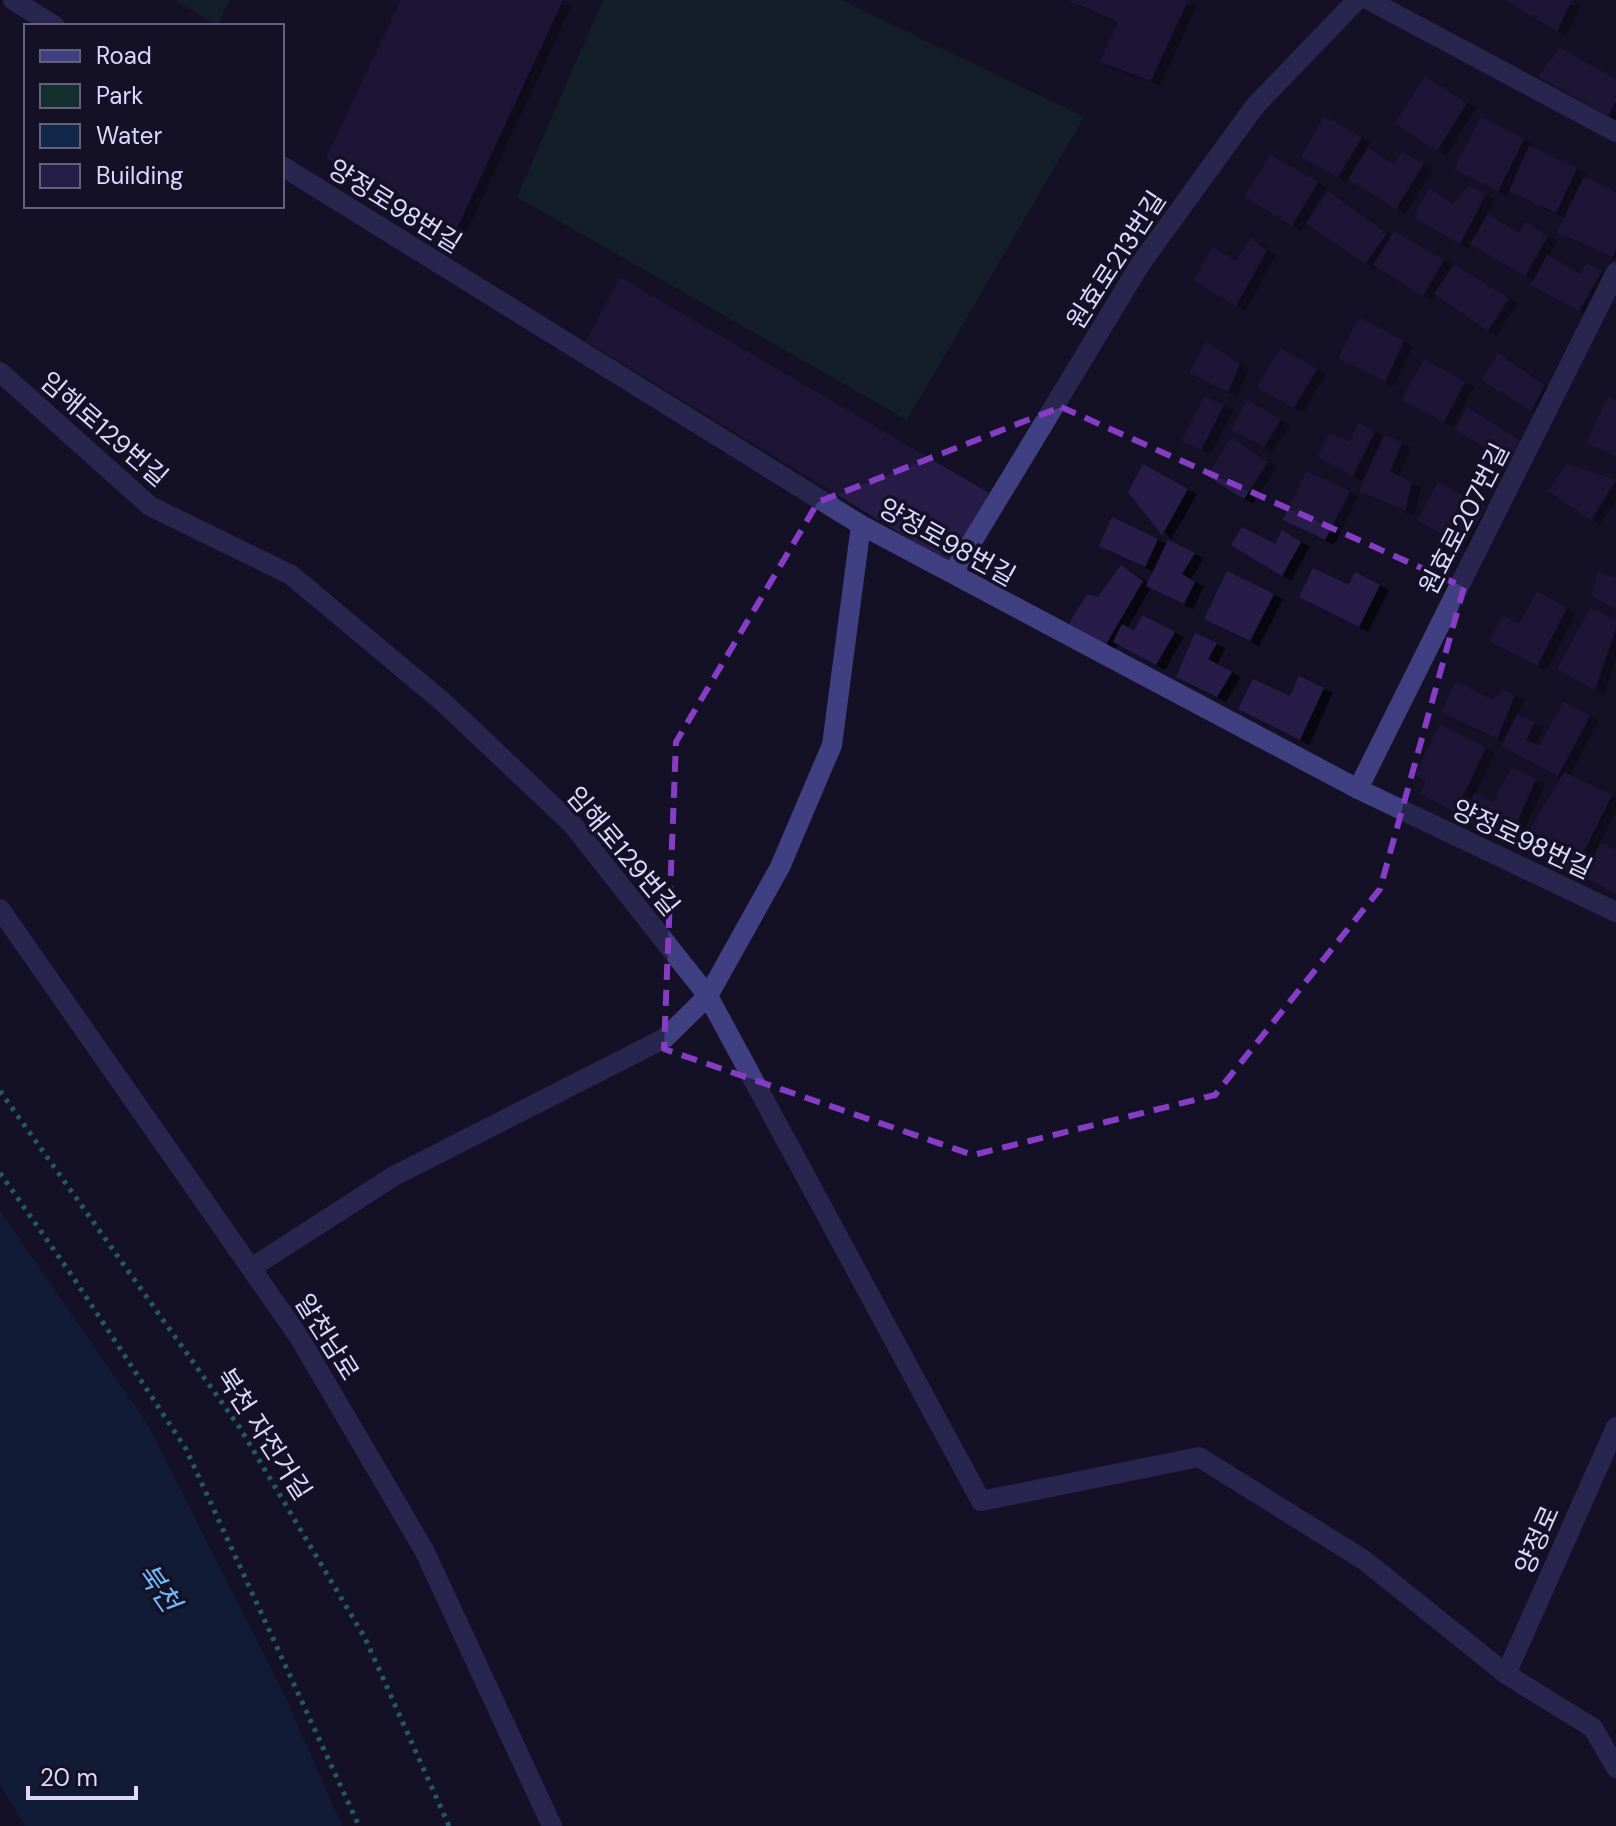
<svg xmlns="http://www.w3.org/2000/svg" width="1616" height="1826" viewBox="0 0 1616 1826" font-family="'DM Sans','Noto Sans KR',sans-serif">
  <defs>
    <filter id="shadow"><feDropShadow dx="9" dy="5" stdDeviation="0" flood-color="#0009"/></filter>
  </defs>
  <rect width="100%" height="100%" fill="#141126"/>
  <g fill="#14302e">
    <path d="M 175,0 L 230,0 L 217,25 Z"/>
    <path d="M 603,0 L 841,0 L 1084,117 L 907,420 L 517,197 Z"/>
  </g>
  <path fill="#11284a" d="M 0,1210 L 148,1425 L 287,1700 L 342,1826 L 25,1826 L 0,1785 Z"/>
  <g fill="#251e46" filter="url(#shadow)">
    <path d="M 401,0 L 563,0 L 457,228 L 326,158 Z"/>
    <path d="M 1068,0 L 1188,0 L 1151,81 L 1100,62 L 1118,22 Z"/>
    <path d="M 1505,0 L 1572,0 L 1557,31 Z"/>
    <path d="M 1560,48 L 1616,79 L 1616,101 L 1608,116 L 1538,76 Z"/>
    <path d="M 1425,76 L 1467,103 L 1437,151 L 1395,123 Z"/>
    <path d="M 1324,116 L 1362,137 L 1338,177 L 1301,157 Z"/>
    <path d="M 1481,117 L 1524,139 L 1498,191 L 1454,169 Z"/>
    <path d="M 1529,146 L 1577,168 L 1556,213 L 1509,191 Z"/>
    <path d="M 1368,148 L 1394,164 L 1402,152 L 1424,164 L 1396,209 L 1348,179 Z"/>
    <path d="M 1270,155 L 1318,182 L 1292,226 L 1244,196 Z"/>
    <path d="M 1584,177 L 1616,192 L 1616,249 L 1612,257 L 1557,232 Z"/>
    <path d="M 1469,185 L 1486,194 L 1460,244 L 1413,217 L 1430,188 L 1453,204 Z"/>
    <path d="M 1328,191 L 1387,233 L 1365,264 L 1306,223 Z"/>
    <path d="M 1488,214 L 1519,233 L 1525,222 L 1548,236 L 1525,276 L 1470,244 Z"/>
    <path d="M 1394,231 L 1444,260 L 1423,296 L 1373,265 Z"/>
    <path d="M 1251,238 L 1267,250 L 1236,306 L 1193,280 L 1213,247 L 1236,261 Z"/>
    <path d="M 1547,255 L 1581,274 L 1586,263 L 1602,271 L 1579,311 L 1531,285 Z"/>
    <path d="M 1454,264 L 1509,298 L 1488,331 L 1434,294 Z"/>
    <path d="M 620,277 L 989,493 L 954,566 L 586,341 Z"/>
    <path d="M 1359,317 L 1404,341 L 1385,382 L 1338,358 Z"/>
    <path d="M 1206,341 L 1240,364 L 1228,392 L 1189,373 Z"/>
    <path d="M 1280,348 L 1317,369 L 1294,408 L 1257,387 Z"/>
    <path d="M 1498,353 L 1545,385 L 1531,411 L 1481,380 Z"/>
    <path d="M 1424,359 L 1465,382 L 1444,422 L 1402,400 Z"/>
    <path d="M 1204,396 L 1224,405 L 1201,450 L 1182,441 Z"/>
    <path d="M 1608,397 L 1616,401 L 1616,457 L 1586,443 Z"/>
    <path d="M 1247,400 L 1281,419 L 1264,447 L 1231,430 Z"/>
    <path d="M 1467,407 L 1522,441 L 1511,462 L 1455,430 Z"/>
    <path d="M 1358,423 L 1375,431 L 1353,476 L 1317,457 L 1329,433 L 1350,442 Z"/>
    <path d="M 1384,435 L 1402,442 L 1390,472 L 1412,482 L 1405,511 L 1359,491 Z"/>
    <path d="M 1231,437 L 1268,462 L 1244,499 L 1207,476 Z"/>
    <path d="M 1143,464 L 1188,489 L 1162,535 L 1128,492 Z"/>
    <path d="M 1567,464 L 1616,480 L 1591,520 L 1548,491 Z"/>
    <path d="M 1306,471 L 1350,491 L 1325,540 L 1283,520 Z"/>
    <path d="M 1438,482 L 1486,507 L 1464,546 L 1417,520 Z"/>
    <path d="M 1112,517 L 1158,539 L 1145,567 L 1099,546 Z"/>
    <path d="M 1242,527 L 1275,544 L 1282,530 L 1301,542 L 1282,576 L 1231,545 Z"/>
    <path d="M 1168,540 L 1195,553 L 1182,574 L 1195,582 L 1184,604 L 1146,586 Z"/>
    <path d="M 1121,565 L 1143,581 L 1102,651 L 1067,627 L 1087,594 L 1098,597 Z"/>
    <path d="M 1313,568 L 1349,585 L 1355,572 L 1380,585 L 1359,627 L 1299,597 Z"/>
    <path d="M 1227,571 L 1274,594 L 1250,641 L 1204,619 Z"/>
    <path d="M 1598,572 L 1616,578 L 1616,610 L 1591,595 Z"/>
    <path d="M 1537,591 L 1567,608 L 1537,666 L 1489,641 L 1502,615 L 1519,624 Z"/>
    <path d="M 1590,608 L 1616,620 L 1616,628 L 1595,690 L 1557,669 Z"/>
    <path d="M 1142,615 L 1175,632 L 1156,665 L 1113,642 L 1122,624 L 1134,631 Z"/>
    <path d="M 1195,633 L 1217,643 L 1208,659 L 1232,672 L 1217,697 L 1176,677 Z"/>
    <path d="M 1299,676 L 1324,688 L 1300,740 L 1238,709 L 1253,679 L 1290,696 Z"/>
    <path d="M 1456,681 L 1493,700 L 1503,690 L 1515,695 L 1497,739 L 1441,712 Z"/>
    <path d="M 1563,702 L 1590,716 L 1558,776 L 1501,746 L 1517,714 L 1535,722 L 1526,740 L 1539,746 Z"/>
    <path d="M 1440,725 L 1486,748 L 1455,812 L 1420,794 L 1426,781 L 1415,775 Z"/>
    <path d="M 1512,767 L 1536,779 L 1509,841 L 1462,821 L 1474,793 L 1493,802 Z"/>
    <path d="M 1564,772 L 1612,795 L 1572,875 L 1521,845 Z"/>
    <path d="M 1602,842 L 1616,850 L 1616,894 L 1583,876 Z"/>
  </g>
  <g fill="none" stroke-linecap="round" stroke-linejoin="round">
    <g stroke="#37b2a8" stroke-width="5" stroke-dasharray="4 6" stroke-linecap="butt">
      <path d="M 0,1091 L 240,1428 L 365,1638 L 449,1826"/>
      <path d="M 0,1173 L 73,1277 L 186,1449 L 359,1826"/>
    </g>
    <path stroke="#403f82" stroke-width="20" d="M 981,1501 L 1199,1457 L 1364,1560 L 1506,1674"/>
    <g stroke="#403f82" stroke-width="20">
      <path d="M 13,0 L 55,26"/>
      <path d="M 1369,0 L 1616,132"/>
      <path d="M 282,166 L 861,525 L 1358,789 L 1616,912"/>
      <path d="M 0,372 L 150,506 L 291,575 L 443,702 L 572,824 L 708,996 L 981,1501"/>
      <path d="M 953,573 L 1141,263 L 1255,106 L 1357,0"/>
      <path d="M 1358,789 L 1616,272"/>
      <path d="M 251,1268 L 394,1176 L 665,1038 L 708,996 L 780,867 L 832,745 L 861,525"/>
      <path d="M 1616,1427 L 1506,1674 L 1593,1728 L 1616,1768"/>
    </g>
    <path stroke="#403f82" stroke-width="20" d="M 0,909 L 299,1337 L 424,1550 L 552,1826"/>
  </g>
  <path d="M0 0H1616V1826H0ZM 1061,407 L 1464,587 L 1380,889 L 1215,1095 L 973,1155 L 664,1049 L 676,742 L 818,502 Z" fill="#141126" fill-opacity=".55" fill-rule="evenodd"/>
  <path fill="none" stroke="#853dc5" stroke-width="6" stroke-dasharray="16 10" stroke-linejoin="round" d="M 1061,407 L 1464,587 L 1380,889 L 1215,1095 L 973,1155 L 664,1049 L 676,742 L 818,502 Z"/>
  <g text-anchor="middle" stroke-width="7" stroke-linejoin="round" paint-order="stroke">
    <g font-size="26" fill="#dcd8fd" stroke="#141126">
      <text transform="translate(395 206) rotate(32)" y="9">양정로98번길</text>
      <text transform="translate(1116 260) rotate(-57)" y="9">원효로213번길</text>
      <text transform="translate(104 429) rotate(41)" y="9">임해로129번길</text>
      <text transform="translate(1464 519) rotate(-63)" y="9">원효로207번길</text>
      <text transform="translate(947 542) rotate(29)" y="9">양정로98번길</text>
      <text transform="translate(1522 839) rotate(25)" y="9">양정로98번길</text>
      <text transform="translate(623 851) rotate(50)" y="9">임해로129번길</text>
      <text transform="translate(327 1337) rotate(58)" y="9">알천남로</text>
      <text transform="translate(264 1434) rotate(57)" y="9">북천 자전거길</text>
      <text transform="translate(1537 1540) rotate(-66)" y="9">양정로</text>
    </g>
    <g font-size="28" font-style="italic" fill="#6cbaf7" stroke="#141126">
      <text transform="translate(159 1587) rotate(55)" y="10">북천</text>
    </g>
  </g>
  <rect x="24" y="24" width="260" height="184" fill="#141126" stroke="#64617c" stroke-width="2"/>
  <rect x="40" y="50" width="40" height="12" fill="#403f82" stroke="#64617c" stroke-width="2"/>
  <text x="96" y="64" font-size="24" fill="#dcd8fd">Road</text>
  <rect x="40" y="84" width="40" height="24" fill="#14302e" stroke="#64617c" stroke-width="2"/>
  <text x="96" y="104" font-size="24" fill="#dcd8fd">Park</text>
  <rect x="40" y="124" width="40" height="24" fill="#11284a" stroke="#64617c" stroke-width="2"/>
  <text x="96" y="144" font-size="24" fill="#dcd8fd">Water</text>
  <rect x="40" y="164" width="40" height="24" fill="#251e46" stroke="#64617c" stroke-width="2"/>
  <text x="96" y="184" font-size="24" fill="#dcd8fd">Building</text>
  <path d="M28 1786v12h108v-12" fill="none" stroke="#dcd8fd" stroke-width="4"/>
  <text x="40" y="1786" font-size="24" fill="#dcd8fd" stroke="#141126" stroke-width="6" paint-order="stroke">20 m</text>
</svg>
